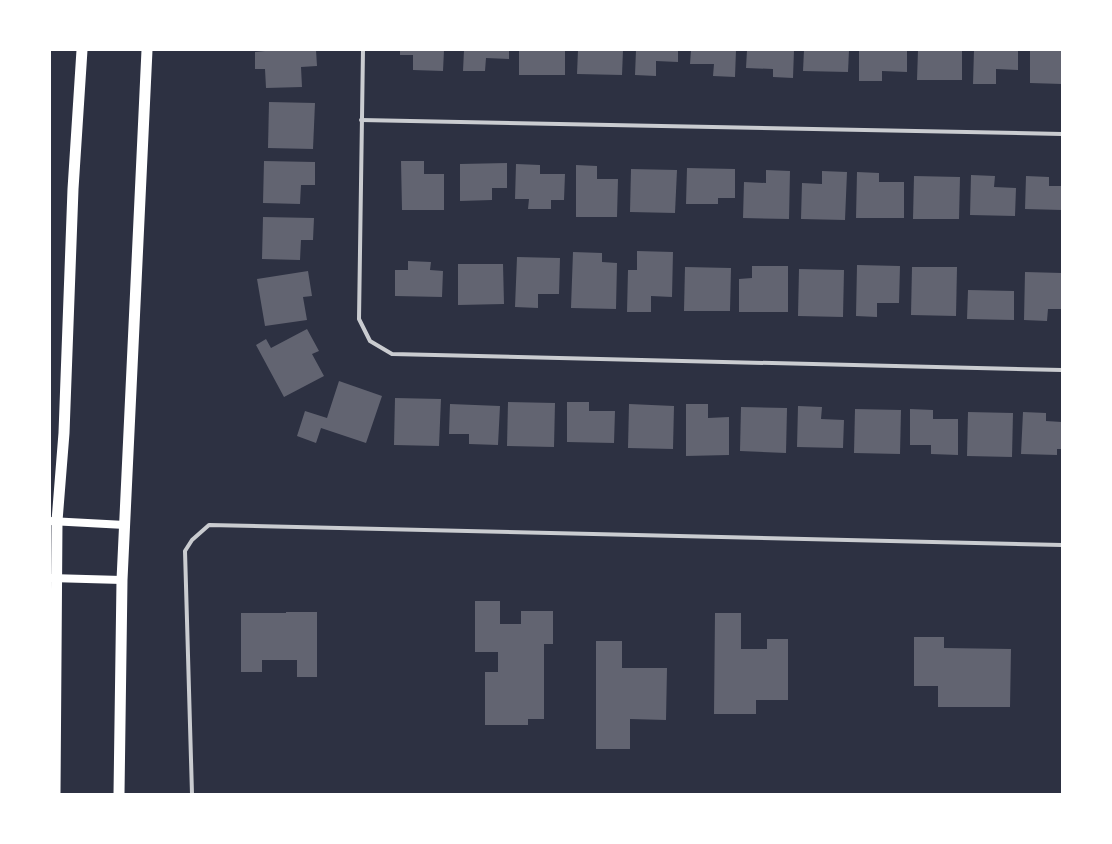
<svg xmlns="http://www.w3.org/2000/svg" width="1112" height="844" viewBox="0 0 1112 844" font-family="Rubik,sans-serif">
  <rect width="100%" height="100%" fill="#2d3142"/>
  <g fill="#626471">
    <path d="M 275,50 L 316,50 L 317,66 L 301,67 L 302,87 L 266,88 L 265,69 L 255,69 L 255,52 Z"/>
    <path d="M 400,50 L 444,50 L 443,71 L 413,70 L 413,55 L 400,55 Z"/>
    <path d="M 464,50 L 509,50 L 509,59 L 486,58 L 485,71 L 463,71 Z"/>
    <rect x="519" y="50" width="46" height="25"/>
    <path d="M 578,50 L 623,50 L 622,75 L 577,74 Z"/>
    <path d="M 636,50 L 678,50 L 678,62 L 656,61 L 656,76 L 635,75 Z"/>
    <path d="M 691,50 L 736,50 L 735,77 L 713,76 L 714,64 L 690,64 Z"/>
    <path d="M 747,50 L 794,50 L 793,78 L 773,77 L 773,69 L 746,68 Z"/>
    <path d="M 804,50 L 849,50 L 848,72 L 803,71 Z"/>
    <path d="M 859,50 L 907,50 L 907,72 L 882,71 L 882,81 L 859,81 Z"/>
    <path d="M 918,50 L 962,50 L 962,80 L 917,80 Z"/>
    <path d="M 974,50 L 1018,50 L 1018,70 L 996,69 L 996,84 L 973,84 Z"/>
    <path d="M 1030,50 L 1062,50 L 1062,84 L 1030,83 Z"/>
    <path d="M 269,102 L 315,103 L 313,149 L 268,148 Z"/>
    <path d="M 264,161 L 315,162 L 315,185 L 301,185 L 300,204 L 263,203 Z"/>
    <path d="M 401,161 L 424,161 L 424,174 L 444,174 L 444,210 L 402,210 Z"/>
    <path d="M 507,163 L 507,188 L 492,188 L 492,200 L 460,201 L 460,164 Z"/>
    <path d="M 516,164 L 540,165 L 540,174 L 565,174 L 564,200 L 551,200 L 551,209 L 528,209 L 529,199 L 515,199 Z"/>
    <path d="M 576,165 L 597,166 L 597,179 L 618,179 L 617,217 L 576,217 Z"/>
    <path d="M 687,168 L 735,169 L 735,198 L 718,198 L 718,204 L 686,204 Z"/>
    <path d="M 631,169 L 677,170 L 675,213 L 630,212 Z"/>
    <path d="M 766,170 L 790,171 L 789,219 L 743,218 L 744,182 L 766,183 Z"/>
    <path d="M 822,171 L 847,172 L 845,220 L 801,219 L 802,183 L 822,184 Z"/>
    <path d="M 857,172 L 879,173 L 879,182 L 904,182 L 904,218 L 856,218 Z"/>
    <path d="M 971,175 L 995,176 L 994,187 L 1016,188 L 1015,216 L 970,215 Z"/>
    <path d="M 914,176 L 960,177 L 959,219 L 913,219 Z"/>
    <path d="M 1026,176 L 1049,177 L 1049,186 L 1062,186 L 1062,210 L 1025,209 Z"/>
    <path d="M 263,217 L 314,218 L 313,240 L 301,240 L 300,260 L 262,259 Z"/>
    <path d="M 637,251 L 673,252 L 672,297 L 651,296 L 651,312 L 627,312 L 628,270 L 637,270 Z"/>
    <path d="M 573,252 L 602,253 L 602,262 L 617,263 L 616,309 L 571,308 Z"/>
    <path d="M 517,257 L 560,258 L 559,294 L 538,294 L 538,308 L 515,307 Z"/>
    <path d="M 408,261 L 431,262 L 430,270 L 443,271 L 442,297 L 395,296 L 395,270 L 408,270 Z"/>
    <path d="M 458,264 L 503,264 L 504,304 L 458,305 Z"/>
    <path d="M 857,265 L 900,266 L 899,303 L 877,303 L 877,317 L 856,316 Z"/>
    <path d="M 752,266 L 788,266 L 788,312 L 739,312 L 739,279 L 752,278 Z"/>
    <path d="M 685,267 L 731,268 L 730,311 L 684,311 Z"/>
    <path d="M 912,267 L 957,267 L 956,316 L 911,315 Z"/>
    <path d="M 799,269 L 844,270 L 843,317 L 798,316 Z"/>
    <path d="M 308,271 L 312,296 L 303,297 L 307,320 L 265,326 L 257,279 Z"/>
    <path d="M 1025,272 L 1062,273 L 1062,309 L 1048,309 L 1047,321 L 1024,320 Z"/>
    <path d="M 968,290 L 1014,291 L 1014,320 L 967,319 Z"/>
    <path d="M 307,329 L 319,351 L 312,354 L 324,376 L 284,397 L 256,345 L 266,339 L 271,348 Z"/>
    <path d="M 339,381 L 382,396 L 366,443 L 321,428 L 316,443 L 297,436 L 305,411 L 327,418 Z"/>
    <path d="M 395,398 L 441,399 L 439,446 L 394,445 Z"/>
    <path d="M 508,402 L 555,403 L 554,447 L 507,446 Z"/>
    <path d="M 567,402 L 589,402 L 589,411 L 615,411 L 614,443 L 567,442 Z"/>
    <path d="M 450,404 L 500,406 L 498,445 L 469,444 L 469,434 L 449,434 Z"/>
    <path d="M 629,404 L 674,406 L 673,449 L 628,448 Z"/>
    <path d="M 686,404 L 708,404 L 708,418 L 729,417 L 729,455 L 686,456 Z"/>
    <path d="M 798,406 L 822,407 L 821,419 L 844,420 L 843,448 L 797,447 Z"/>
    <path d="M 741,407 L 787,408 L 786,453 L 740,451 Z"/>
    <path d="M 855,409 L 901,410 L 900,454 L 854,453 Z"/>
    <path d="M 910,409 L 933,410 L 933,419 L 958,419 L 958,455 L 931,454 L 931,445 L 910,445 Z"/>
    <path d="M 968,412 L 1013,413 L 1012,457 L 967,456 Z"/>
    <path d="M 1023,412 L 1046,413 L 1046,421 L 1062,422 L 1062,449 L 1057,449 L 1057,455 L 1021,454 Z"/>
    <path d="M 475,601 L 500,601 L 500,624 L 521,624 L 521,611 L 553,611 L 553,644 L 544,644 L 544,719 L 528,719 L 528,725 L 485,725 L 485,672 L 498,672 L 498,652 L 475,652 Z"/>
    <path d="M 286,612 L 317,612 L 317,677 L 297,677 L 297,660 L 262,660 L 262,672 L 241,672 L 241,613 L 286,613 Z"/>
    <path d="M 715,613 L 741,613 L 741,649 L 767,649 L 767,639 L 788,639 L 788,700 L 756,700 L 756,714 L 714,714 Z"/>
    <path d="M 914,637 L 944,637 L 944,648 L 1011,649 L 1010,707 L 938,707 L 938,686 L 914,686 Z"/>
    <path d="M 596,641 L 622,641 L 622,668 L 667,668 L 666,720 L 630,719 L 630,749 L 596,749 Z"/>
  </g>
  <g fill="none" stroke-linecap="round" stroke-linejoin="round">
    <g stroke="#caccd0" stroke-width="4">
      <path d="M 363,50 L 359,319 L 370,341 L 392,354 L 1062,370"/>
      <path d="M 361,120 L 1062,134"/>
      <path d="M 192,794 L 185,551 L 192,540 L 209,525 L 1062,545"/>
    </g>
    <g stroke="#fff" stroke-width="8">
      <path d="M 50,521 L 125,525"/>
      <path d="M 50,578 L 122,580"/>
    </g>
    <g stroke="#fff" stroke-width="11">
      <path d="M 55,794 L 57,521 L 64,433 L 73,189 L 82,50"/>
      <path d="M 119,794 L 122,580 L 147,50"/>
    </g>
  </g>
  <rect width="1112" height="844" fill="none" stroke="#ffffff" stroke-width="102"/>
</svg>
